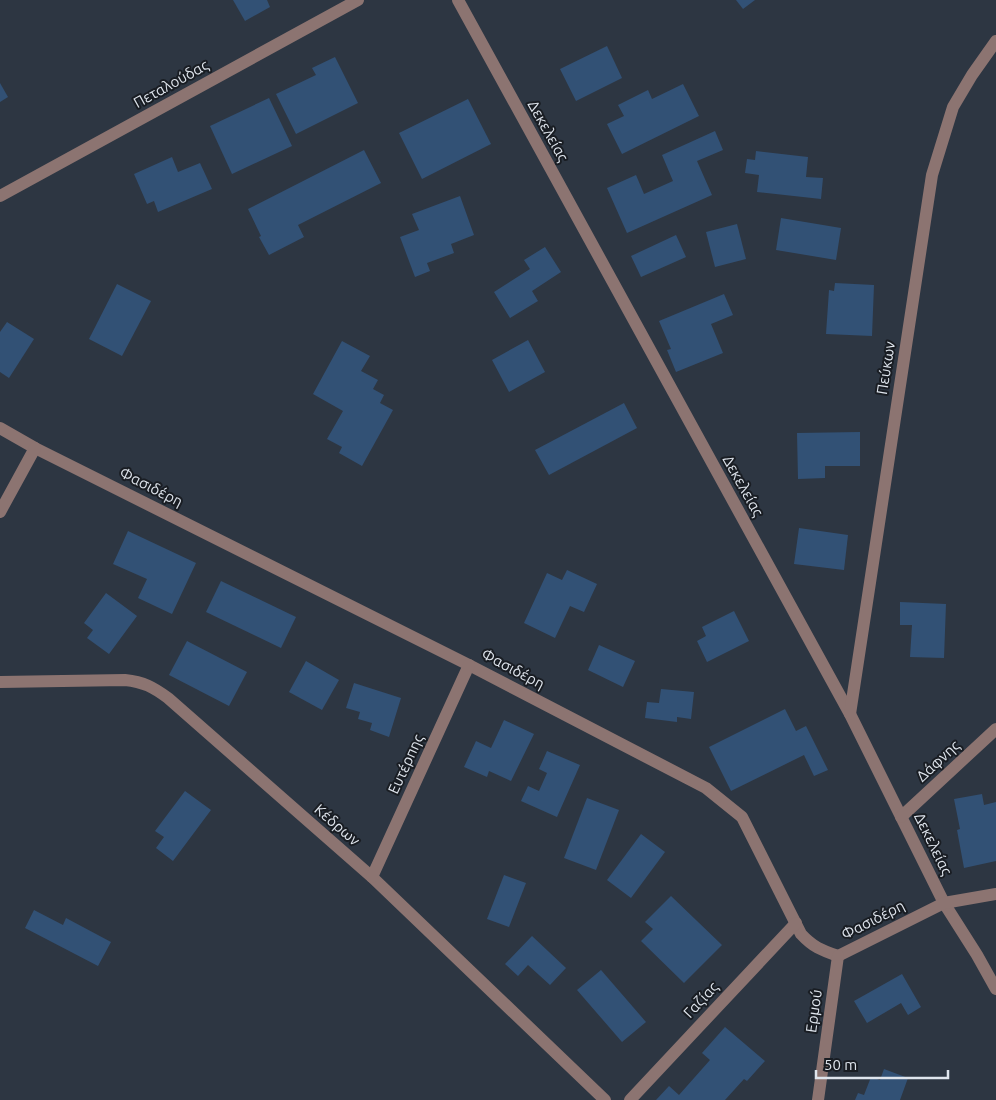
<svg xmlns="http://www.w3.org/2000/svg" width="996" height="1100" viewBox="0 0 996 1100" font-family="Ubuntu,sans-serif">
  <rect width="100%" height="100%" fill="#2d3642"/>
  <g fill="#325175">
    <path d="M 233,0 L 267,0 L 270,7 L 245,21 Z"/>
    <path d="M 736,0 L 755,0 L 743,9 Z"/>
    <path d="M 607,46 L 622,78 L 576,101 L 560,69 Z"/>
    <path d="M 335,57 L 358,103 L 296,134 L 276,94 L 316,75 L 312,68 Z"/>
    <path d="M 0,83 L 8,97 L 0,102 Z"/>
    <path d="M 683,84 L 699,116 L 622,154 L 607,124 L 624,116 L 618,105 L 648,90 L 652,99 Z"/>
    <path d="M 269,98 L 292,146 L 232,174 L 210,126 Z"/>
    <path d="M 468,99 L 491,144 L 422,179 L 399,133 Z"/>
    <path d="M 715,131 L 723,150 L 697,161 L 712,195 L 627,233 L 607,188 L 636,175 L 644,194 L 673,181 L 662,155 Z"/>
    <path d="M 364,150 L 381,183 L 298,225 L 304,237 L 269,255 L 259,237 L 261,236 L 248,209 Z"/>
    <path d="M 756,151 L 808,157 L 806,177 L 823,178 L 821,199 L 757,192 L 759,175 L 745,173 L 747,159 L 755,160 Z"/>
    <path d="M 172,157 L 178,172 L 200,163 L 212,189 L 158,212 L 154,201 L 147,204 L 134,174 Z"/>
    <path d="M 460,196 L 474,235 L 451,244 L 454,253 L 427,263 L 430,271 L 415,277 L 400,237 L 419,230 L 412,214 Z"/>
    <path d="M 781,218 L 841,228 L 836,260 L 776,250 Z"/>
    <path d="M 737,224 L 746,259 L 715,267 L 706,232 Z"/>
    <path d="M 676,235 L 686,257 L 641,277 L 631,256 Z"/>
    <path d="M 545,247 L 561,272 L 532,291 L 538,301 L 510,318 L 494,292 L 530,269 L 524,260 Z"/>
    <path d="M 835,283 L 874,285 L 872,336 L 826,334 L 829,290 L 834,291 Z"/>
    <path d="M 117,284 L 151,301 L 122,356 L 89,339 Z"/>
    <path d="M 724,294 L 733,315 L 711,324 L 723,353 L 676,372 L 667,350 L 671,349 L 659,321 Z"/>
    <path d="M 7,322 L 34,339 L 9,378 L 0,372 L 0,332 Z"/>
    <path d="M 528,340 L 545,372 L 509,392 L 492,360 Z"/>
    <path d="M 342,341 L 370,356 L 361,371 L 378,380 L 373,389 L 384,395 L 380,403 L 393,410 L 362,466 L 339,453 L 342,447 L 327,439 L 343,411 L 313,394 Z"/>
    <path d="M 624,403 L 637,428 L 549,475 L 535,450 Z"/>
    <path d="M 860,432 L 860,466 L 825,466 L 825,478 L 798,479 L 797,433 Z"/>
    <path d="M 799,528 L 848,535 L 844,570 L 794,564 Z"/>
    <path d="M 128,531 L 196,563 L 172,614 L 138,598 L 147,579 L 113,564 Z"/>
    <path d="M 567,570 L 597,584 L 584,612 L 570,606 L 555,638 L 524,623 L 547,573 L 562,580 Z"/>
    <path d="M 221,581 L 296,617 L 281,648 L 206,612 Z"/>
    <path d="M 106,593 L 137,616 L 109,654 L 87,638 L 93,630 L 84,623 Z"/>
    <path d="M 900,602 L 946,604 L 944,658 L 910,657 L 912,625 L 900,625 Z"/>
    <path d="M 734,611 L 749,641 L 707,662 L 697,641 L 706,636 L 702,627 Z"/>
    <path d="M 187,641 L 247,672 L 229,706 L 169,675 Z"/>
    <path d="M 599,645 L 635,661 L 623,687 L 588,670 Z"/>
    <path d="M 306,661 L 339,680 L 322,710 L 289,692 Z"/>
    <path d="M 354,683 L 401,698 L 389,737 L 370,730 L 372,723 L 358,719 L 360,712 L 346,708 Z"/>
    <path d="M 661,689 L 694,692 L 691,719 L 677,717 L 677,722 L 645,718 L 647,702 L 659,703 Z"/>
    <path d="M 785,709 L 796,731 L 806,726 L 828,770 L 814,776 L 804,755 L 731,791 L 709,747 Z"/>
    <path d="M 504,720 L 534,734 L 511,781 L 489,771 L 487,777 L 464,767 L 476,741 L 491,748 Z"/>
    <path d="M 547,751 L 580,765 L 557,817 L 521,801 L 528,786 L 539,791 L 547,773 L 539,769 Z"/>
    <path d="M 185,791 L 211,810 L 173,861 L 156,848 L 164,837 L 155,831 Z"/>
    <path d="M 982,794 L 984,805 L 996,802 L 996,861 L 964,868 L 957,830 L 960,829 L 954,799 Z"/>
    <path d="M 587,798 L 619,810 L 596,870 L 564,858 Z"/>
    <path d="M 641,834 L 665,852 L 631,898 L 607,880 Z"/>
    <path d="M 504,875 L 526,883 L 509,927 L 487,919 Z"/>
    <path d="M 671,896 L 722,945 L 684,983 L 641,941 L 653,929 L 645,922 Z"/>
    <path d="M 34,910 L 63,925 L 66,918 L 111,942 L 98,966 L 25,928 Z"/>
    <path d="M 532,936 L 566,968 L 550,985 L 528,965 L 518,976 L 505,964 Z"/>
    <path d="M 601,970 L 646,1022 L 622,1042 L 577,990 Z"/>
    <path d="M 902,974 L 921,1007 L 908,1015 L 901,1003 L 867,1023 L 854,1001 Z"/>
    <path d="M 725,1027 L 765,1061 L 747,1081 L 744,1079 L 725,1100 L 656,1100 L 669,1086 L 679,1095 L 710,1060 L 702,1053 Z"/>
    <path d="M 884,1069 L 908,1078 L 900,1100 L 855,1100 L 858,1093 L 864,1095 L 871,1077 L 880,1080 Z"/>
  </g>
  <g fill="none" stroke-linecap="round" stroke-linejoin="round">
    <g stroke="#8c7471" stroke-width="12">
      <path d="M 458,0 L 850,714 L 944,903 L 977,955 L 996,989"/>
      <path d="M 0,196 L 358,0"/>
      <path d="M 0,428 L 35,448 L 469,665 L 706,788 L 742,817 L 801,934 C 813,947 821,950 838,956 L 944,903 L 996,894"/>
      <path d="M 0,512 L 35,448"/>
      <path d="M 0,682 L 125,680 C 144,682 153,687 168,698 L 372,877 L 605,1100"/>
      <path d="M 850,714 L 932,175 L 953,107 L 972,75 L 996,41"/>
      <path d="M 901,817 L 996,729"/>
      <path d="M 372,877 L 469,665"/>
      <path d="M 630,1100 L 796,923"/>
      <path d="M 818,1100 L 838,956"/>
    </g>
  </g>
  <g text-anchor="middle" stroke-width="4" stroke-linejoin="round" paint-order="stroke">
    <g font-size="15" fill="#dfe5ed" stroke="#191d23">
      <text transform="translate(171 84) rotate(-29)" y="5">Πεταλούδας</text>
      <text transform="translate(548 131) rotate(61)" y="5">Δεκελείας</text>
      <text transform="translate(886 368) rotate(-81)" y="5">Πεύκων</text>
      <text transform="translate(743 486) rotate(61)" y="5">Δεκελείας</text>
      <text transform="translate(151 487) rotate(27)" y="5">Φασιδέρη</text>
      <text transform="translate(513 669) rotate(28)" y="5">Φασιδέρη</text>
      <text transform="translate(938 761) rotate(-43)" y="5">Δάφνης</text>
      <text transform="translate(406 764) rotate(-65)" y="5">Ευτέρπης</text>
      <text transform="translate(337 825) rotate(41)" y="5">Κέδρων</text>
      <text transform="translate(933 844) rotate(64)" y="5">Δεκελείας</text>
      <text transform="translate(873 920) rotate(-27)" y="5">Φασιδέρη</text>
      <text transform="translate(701 1000) rotate(-47)" y="5">Γαζίας</text>
      <text transform="translate(814 1011) rotate(-82)" y="5">Ερμού</text>
    </g>
  </g>
  <path d="M816 1070v8h132v-8" fill="none" stroke="#dfe5ed" stroke-width="2.5"/>
  <text x="824" y="1070" font-size="15" fill="#dfe5ed" stroke="#191d23" stroke-width="4" paint-order="stroke">50 m</text>
</svg>
